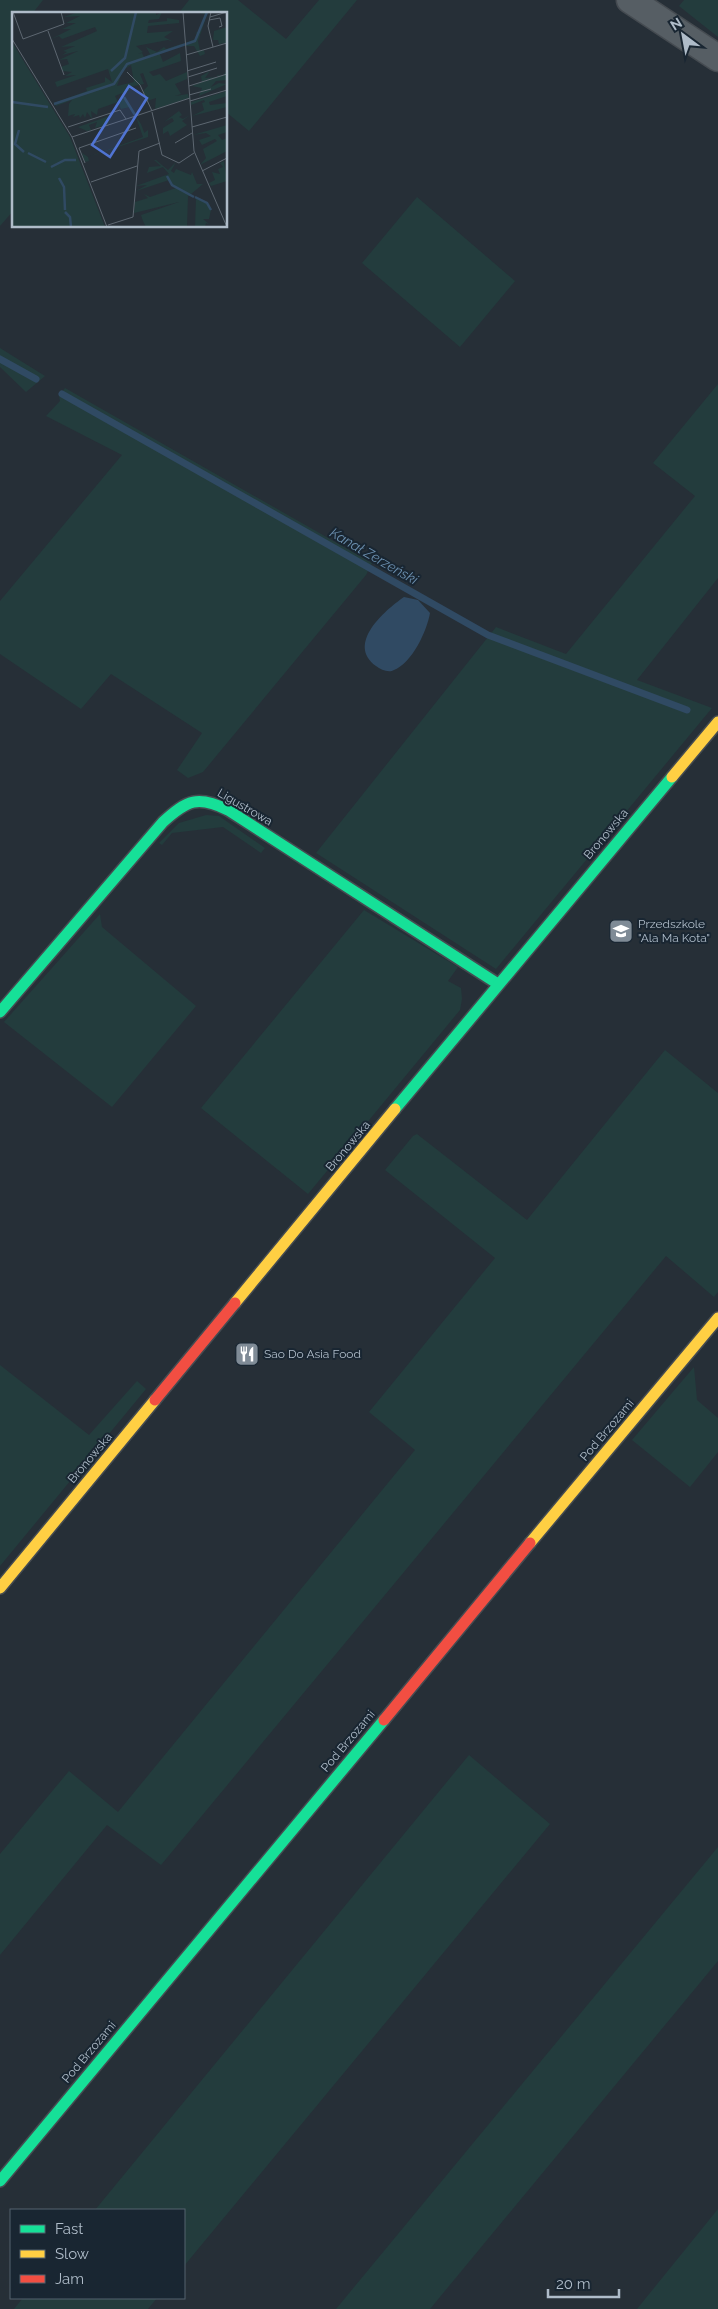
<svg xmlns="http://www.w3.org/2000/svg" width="718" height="2309" viewBox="0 0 718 2309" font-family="Raleway,sans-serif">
  <rect width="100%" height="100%" fill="#262f37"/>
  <g fill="#233c3d">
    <path d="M 0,0 L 43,0 L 32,14 L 14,14 L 14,210 L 0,226 Z"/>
    <path d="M 189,0 L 238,0 L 286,39 L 319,0 L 357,0 L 249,131 L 226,112 L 226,14 L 178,14 Z"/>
    <path d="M 684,0 L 718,0 L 718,37 L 679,6 Z"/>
    <path d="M 417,197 L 515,281 L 460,347 L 362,263 Z"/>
    <path d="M 0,348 L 45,376 L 26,392 L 0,367 Z"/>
    <path d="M 718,384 L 718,578 L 637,680 L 712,708 L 496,969 L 316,853 L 496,627 L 566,654 L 695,496 L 653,463 Z"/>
    <path d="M 65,388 L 372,563 L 366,575 L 203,772 L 188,778 L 177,770 L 202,733 L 111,674 L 81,709 L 0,654 L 0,601 L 122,455 L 46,416 L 60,401 L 59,395 Z"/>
    <path d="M 206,815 L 219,816 L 265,848 L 261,853 L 223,827 L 172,833 L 162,845 L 159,843 L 179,823 Z"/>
    <path d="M 364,910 L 458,967 L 448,981 L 461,988 L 462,999 L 460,1010 L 308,1194 L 201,1108 Z"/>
    <path d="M 100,914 L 102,927 L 196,1006 L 112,1107 L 4,1022 Z"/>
    <path d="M 665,1050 L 718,1093 L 718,1292 L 714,1297 L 666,1256 L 161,1865 L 107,1825 L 0,1955 L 0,1854 L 69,1771 L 118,1812 L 415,1450 L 369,1412 L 495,1258 L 385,1170 L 413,1136 L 417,1134 L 527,1220 Z"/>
    <path d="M 0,1365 L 89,1435 L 137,1381 L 146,1389 L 0,1566 Z"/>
    <path d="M 694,1367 L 697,1400 L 718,1418 L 718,1452 L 690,1487 L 632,1440 Z"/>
    <path d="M 469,1755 L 550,1824 L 184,2266 L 184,2210 L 95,2210 Z"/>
    <path d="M 718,1847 L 718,1961 L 430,2309 L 336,2309 Z"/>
    <path d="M 718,2209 L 718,2309 L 637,2309 Z"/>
    <path d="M 23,2298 L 157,2298 L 148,2309 L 14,2309 Z"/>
  </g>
  <path fill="#304a63" d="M 404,597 L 418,600 L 430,613 C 427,631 412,663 394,670 C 389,673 381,670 376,666 C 346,644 384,611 404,597 Z"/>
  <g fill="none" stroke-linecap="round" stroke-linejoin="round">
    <g stroke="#304a63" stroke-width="7">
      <path d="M 0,359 L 36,379"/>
      <path d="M 62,394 L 488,635 L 687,710"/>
    </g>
    <g stroke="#454b51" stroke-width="29">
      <path id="street" d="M 630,0 L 718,58"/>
    </g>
    <g stroke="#454b51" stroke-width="14">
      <g id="fast">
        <path d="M 0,1012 L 163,822 C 187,800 198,795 228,810 L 498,984"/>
        <path d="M 395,1109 L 672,777"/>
        <path d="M 0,2181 L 384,1720"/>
      </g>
    </g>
    <g stroke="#454b51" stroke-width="14">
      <g id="slow">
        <path d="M 672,777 L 718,722"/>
        <path d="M 235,1303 L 395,1109"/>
        <path d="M 530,1543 L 718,1318"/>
        <path d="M 0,1588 L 155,1400"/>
      </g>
    </g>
    <g stroke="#454b51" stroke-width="14">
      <g id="jam">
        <path d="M 155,1400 L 235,1303"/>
        <path d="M 384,1720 L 530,1543"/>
      </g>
    </g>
    <use href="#street" stroke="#565e64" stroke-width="26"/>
    <use href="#fast" stroke="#16e098" stroke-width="11"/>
    <use href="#slow" stroke="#ffcf43" stroke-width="11"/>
    <use href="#jam" stroke="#f24e42" stroke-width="11"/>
  </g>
  <defs>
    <g id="school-square" transform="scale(1.25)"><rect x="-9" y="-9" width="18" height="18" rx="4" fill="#7f8b96" stroke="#192632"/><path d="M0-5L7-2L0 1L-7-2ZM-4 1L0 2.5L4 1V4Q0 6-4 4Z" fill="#fff"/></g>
    <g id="restaurant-square" transform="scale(1.25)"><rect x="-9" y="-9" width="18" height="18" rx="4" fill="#7f8b96" stroke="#192632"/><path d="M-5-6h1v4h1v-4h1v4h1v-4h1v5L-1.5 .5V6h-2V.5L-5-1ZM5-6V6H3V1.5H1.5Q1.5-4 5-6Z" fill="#fff"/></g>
  </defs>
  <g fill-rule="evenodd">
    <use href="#school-square" x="621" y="931"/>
    <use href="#restaurant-square" x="247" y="1354"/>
  </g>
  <g text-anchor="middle" stroke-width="4" stroke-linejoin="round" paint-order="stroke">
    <g font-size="12" fill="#afbcc9" stroke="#192632">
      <text transform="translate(245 807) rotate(30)" y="4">Ligustrowa</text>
      <text transform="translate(606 834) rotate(-50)" y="4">Bronowska</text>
      <text transform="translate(348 1146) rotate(-50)" y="4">Bronowska</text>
      <text transform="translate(607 1430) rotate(-50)" y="4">Pod Brzozami</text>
      <text transform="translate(90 1458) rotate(-50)" y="4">Bronowska</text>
      <text transform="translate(348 1741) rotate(-50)" y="4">Pod Brzozami</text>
      <text transform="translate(89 2052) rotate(-50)" y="4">Pod Brzozami</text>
    </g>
    <g font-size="12" fill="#afbcc9" stroke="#192632" text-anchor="start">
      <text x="638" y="928">Przedszkole<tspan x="638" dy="14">"Ala Ma Kota"</tspan></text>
      <text x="264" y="1358">Sao Do Asia Food</text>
    </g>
    <g font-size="14" font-style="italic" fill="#6c90b0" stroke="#192632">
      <text transform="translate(374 556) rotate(30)" y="5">Kanał Zerzeński</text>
    </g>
  </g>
  <g transform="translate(12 12)">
    <rect width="215" height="215" fill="#262f37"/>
    <path d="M 66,0 L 144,0 L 144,3 L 150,0 L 147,7 L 137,8 L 136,11 L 155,9 L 155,6 L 167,8 L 167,11 L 136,14 L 135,21 L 161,19 L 152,25 L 162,30 L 156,28 L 124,34 L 131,40 L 126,42 L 130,41 L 132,45 L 138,42 L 134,35 L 145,40 L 152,35 L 154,37 L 172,31 L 148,42 L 151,50 L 168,41 L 169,49 L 137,60 L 141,64 L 148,62 L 154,69 L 175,60 L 175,67 L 163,72 L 169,82 L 163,84 L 176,82 L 177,86 L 143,97 L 144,86 L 135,89 L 131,79 L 136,74 L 131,61 L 128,62 L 132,72 L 117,75 L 118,78 L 111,81 L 112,85 L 110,81 L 103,84 L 106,90 L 112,85 L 118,95 L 109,97 L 106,90 L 86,97 L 85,103 L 79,99 L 80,107 L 75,100 L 73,106 L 71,102 L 68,106 L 67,103 L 61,105 L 63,102 L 56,104 L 57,92 L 60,88 L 44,94 L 34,78 L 42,91 L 75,79 L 74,76 L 93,70 L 93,65 L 100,70 L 96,57 L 45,75 L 43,70 L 64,63 L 53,64 L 60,60 L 51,59 L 49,55 L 57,52 L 55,47 L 47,48 L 66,39 L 50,43 L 55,40 L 51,39 L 63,34 L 49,35 L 85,19 L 83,15 L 50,27 L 47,24 L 39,27 L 59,17 L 50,17 L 64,11 L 54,11 L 68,4 L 52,5 ZM 119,53 L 122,70 L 105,74 L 111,58 ZM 196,0 L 186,29 L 188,39 L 192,38 L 193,42 L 188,44 L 182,34 L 174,34 L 174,31 L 185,26 L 186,22 L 183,21 L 188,19 L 193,2 L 188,1 ZM 215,15 L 214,31 L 207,32 L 206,28 L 201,28 L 202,19 ZM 0,30 L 58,125 L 93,215 L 0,215 ZM 198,59 L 193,66 L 206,65 L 205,63 L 210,64 L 215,59 L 215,68 L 204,69 L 199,75 L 207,71 L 215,72 L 187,84 L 190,76 L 180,74 L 190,70 L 189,64 ZM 215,79 L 215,84 L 197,90 L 198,93 L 215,91 L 215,95 L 180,104 L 192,98 L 190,91 L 193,90 L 192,88 L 179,93 L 179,90 ZM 167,99 L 170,103 L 167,105 L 171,107 L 178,103 L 170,109 L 175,113 L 158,124 L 156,119 L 151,122 L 151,116 L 162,109 L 160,106 L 152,110 ZM 97,104 L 96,112 L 83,116 L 85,110 L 77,113 L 79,118 L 75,119 L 66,115 ZM 124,105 L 129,112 L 132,120 L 132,121 L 136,118 L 136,125 L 76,145 L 77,149 L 73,150 L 70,141 L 76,145 L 131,125 ZM 215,113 L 215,120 L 206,123 L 210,128 L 215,126 L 215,139 L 188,153 L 194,146 L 191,137 L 205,129 L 203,127 L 190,133 L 187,128 L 199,124 L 194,121 L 181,123 ZM 142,148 L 144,148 L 156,158 L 164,150 L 159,159 L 162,161 L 164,157 L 179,163 L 180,160 L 185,172 L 191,172 L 179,182 L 176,181 L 181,184 L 176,184 L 175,215 L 134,215 L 131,209 L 129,203 L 167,190 L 122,201 L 123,190 L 136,186 L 132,182 L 138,185 L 164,176 L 157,168 L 124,179 L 135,173 L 124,174 L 157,162 L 151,155 L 135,161 L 137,155 L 149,154 ZM 212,149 L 215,169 L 199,174 L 197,171 L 203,168 L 200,160 L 208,162 L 206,157 L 211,155 L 208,151 ZM 184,186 L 195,192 L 199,198 L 197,207 L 191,207 L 198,213 L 194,211 L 193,215 L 183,215 Z" fill="#233c3d" fill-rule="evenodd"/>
    <path fill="none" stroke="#304a63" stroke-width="2.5" d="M 99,59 L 113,46 L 124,0M 112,85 L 123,103M 0,90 L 36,95M 42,92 L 102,72 L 115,52 L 183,29 L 195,0M 7,118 L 3,132 L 12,140M 16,141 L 34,150M 39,155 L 53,148 L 64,148M 155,164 L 160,173 L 182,185M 47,166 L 52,175 L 53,198M 183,185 L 195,191 L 199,198M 53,200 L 58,205 L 59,215"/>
    <path fill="none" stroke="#5d6771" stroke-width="1" d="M 1,0 L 11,27 L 52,12 L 49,0M 171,0 L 182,139 L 215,215M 199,0 L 196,14 L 201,35M 198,5 L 215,0M 197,8 L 208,6 L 210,14 L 207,15M 36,19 L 52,63M 0,27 L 60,125 L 95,215M 174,43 L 215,31M 175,59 L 204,50M 115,60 L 128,73 L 140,99M 176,65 L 205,56M 177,74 L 215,62M 177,83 L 199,77M 178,89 L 215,78M 140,100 L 150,143 L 167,151 L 182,141M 56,115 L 108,98 L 114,107M 180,115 L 215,105M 60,125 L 178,86M 163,131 L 180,121M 67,136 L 73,151M 67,136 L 124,116M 190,159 L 215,146M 79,170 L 125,154M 96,213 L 121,205 L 127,139 L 148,131"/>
    <path fill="#5074d3" fill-opacity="0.15" stroke="#5074d3" stroke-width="2.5" d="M 117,74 L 135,86 L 98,145 L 80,133 Z"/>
    <rect width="215" height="215" fill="none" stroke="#afbcc9" stroke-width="2.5"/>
  </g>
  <rect x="10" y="2209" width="175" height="90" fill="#192632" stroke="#55626e"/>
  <rect x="20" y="2225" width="25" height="8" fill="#16e098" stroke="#55626e"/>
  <text x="55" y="2234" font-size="15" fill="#afbcc9">Fast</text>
  <rect x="20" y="2250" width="25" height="8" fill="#ffcf43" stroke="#55626e"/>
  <text x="55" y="2259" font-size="15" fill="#afbcc9">Slow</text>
  <rect x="20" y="2275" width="25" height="8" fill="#f24e42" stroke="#55626e"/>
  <text x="55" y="2284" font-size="15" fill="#afbcc9">Jam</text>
  <g transform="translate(683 35) rotate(328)" stroke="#192632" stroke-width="4" paint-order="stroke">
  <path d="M0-4L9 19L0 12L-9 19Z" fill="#afbcc9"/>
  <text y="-8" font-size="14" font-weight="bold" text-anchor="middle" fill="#afbcc9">N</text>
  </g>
  <path d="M548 2289v8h71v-8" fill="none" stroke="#afbcc9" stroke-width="2.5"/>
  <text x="556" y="2289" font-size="15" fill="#afbcc9" stroke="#192632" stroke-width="4" paint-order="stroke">20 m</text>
</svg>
